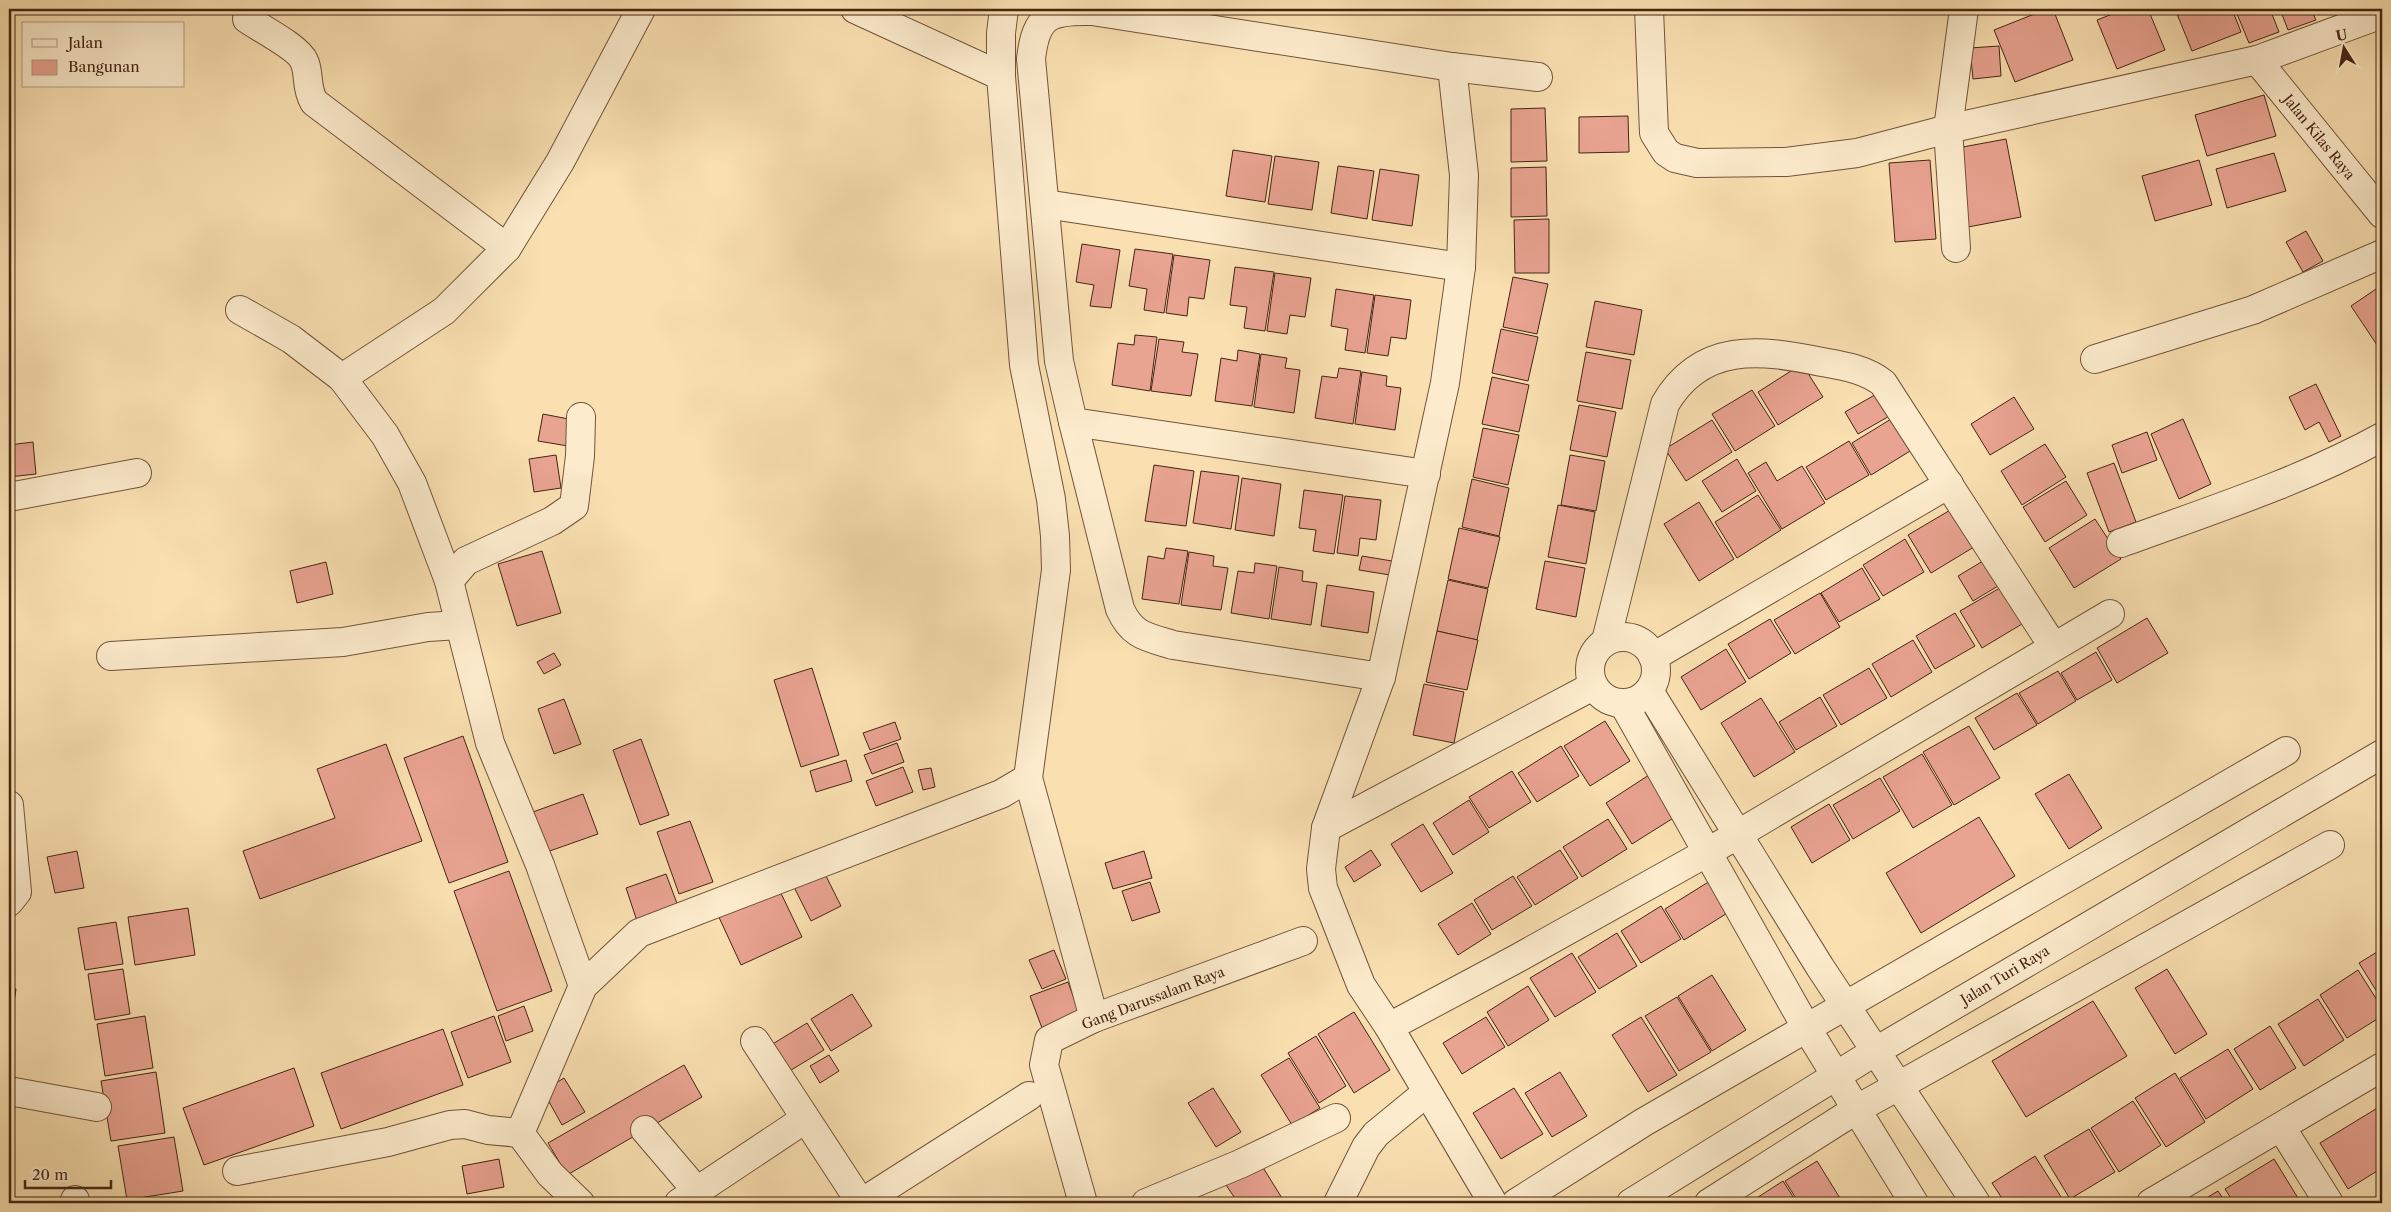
<svg xmlns="http://www.w3.org/2000/svg" width="2391" height="1212" viewBox="0 0 2391 1212" font-family="'Libre Caslon Text',serif">
  <rect width="100%" height="100%" fill="#fae0b1"/>
  <filter id="stains"><feTurbulence type="fractalNoise" baseFrequency=".004" numOctaves="4"/><feColorMatrix values="0 0 0 0 .2 0 0 0 0 .09 0 0 0 0 .02 0 0 0 .5 -.17"/></filter>
  <radialGradient id="worn" r=".72"><stop offset=".6" stop-color="#630" stop-opacity="0"/><stop offset="1" stop-color="#630" stop-opacity=".3"/></radialGradient>
  <g fill="#e9a391" stroke="#452514">
    <path d="M 1981,9 L 2031,9 L 2030,11 Z"/>
    <path d="M 2047,9 L 2053,9 L 2073,60 L 2015,82 L 1994,30 Z"/>
    <path d="M 2125,9 L 2148,9 L 2165,50 L 2117,69 L 2097,20 Z"/>
    <path d="M 2175,9 L 2232,9 L 2241,32 L 2192,51 Z"/>
    <path d="M 2235,9 L 2270,9 L 2279,32 L 2249,43 Z"/>
    <path d="M 2280,9 L 2311,9 L 2316,20 L 2288,30 Z"/>
    <path d="M 1999,46 L 2001,76 L 1973,79 L 1970,48 Z"/>
    <path d="M 2264,95 L 2276,136 L 2207,156 L 2195,115 Z"/>
    <path d="M 1545,108 L 1547,161 L 1511,162 L 1511,109 Z"/>
    <path d="M 1628,116 L 1629,152 L 1579,153 L 1579,117 Z"/>
    <path d="M 2006,139 L 2021,217 L 1968,227 L 1952,149 Z"/>
    <path d="M 1233,150 L 1272,156 L 1265,202 L 1226,196 Z"/>
    <path d="M 2274,153 L 2286,191 L 2227,208 L 2216,169 Z"/>
    <path d="M 1275,156 L 1319,162 L 1312,210 L 1268,204 Z"/>
    <path d="M 1930,160 L 1936,239 L 1895,242 L 1889,163 Z"/>
    <path d="M 2199,160 L 2212,205 L 2155,221 L 2142,176 Z"/>
    <path d="M 1338,166 L 1374,171 L 1367,219 L 1331,213 Z"/>
    <path d="M 1546,167 L 1547,216 L 1511,217 L 1511,168 Z"/>
    <path d="M 1380,169 L 1419,175 L 1412,226 L 1372,220 Z"/>
    <path d="M 1549,219 L 1549,273 L 1515,273 L 1514,220 Z"/>
    <path d="M 2306,231 L 2323,261 L 2303,272 L 2286,242 Z"/>
    <path d="M 1082,244 L 1120,250 L 1111,308 L 1090,306 L 1094,285 L 1076,282 Z"/>
    <path d="M 1135,249 L 1173,254 L 1164,313 L 1144,310 L 1147,289 L 1129,286 Z"/>
    <path d="M 1174,255 L 1210,260 L 1204,299 L 1189,297 L 1187,316 L 1166,313 Z"/>
    <path d="M 1235,267 L 1274,272 L 1265,331 L 1244,328 L 1247,307 L 1230,305 Z"/>
    <path d="M 1275,273 L 1311,278 L 1305,317 L 1290,315 L 1287,334 L 1267,331 Z"/>
    <path d="M 1513,277 L 1548,284 L 1537,334 L 1503,327 Z"/>
    <path d="M 2382,285 L 2382,346 L 2379,348 L 2351,306 Z"/>
    <path d="M 1336,289 L 1374,295 L 1365,353 L 1345,350 L 1348,329 L 1331,326 Z"/>
    <path d="M 1375,295 L 1411,300 L 1406,339 L 1391,337 L 1388,356 L 1367,353 Z"/>
    <path d="M 1595,301 L 1642,310 L 1634,355 L 1586,347 Z"/>
    <path d="M 1501,329 L 1538,337 L 1528,381 L 1492,373 Z"/>
    <path d="M 1135,335 L 1157,337 L 1150,391 L 1112,385 L 1118,343 L 1134,345 Z"/>
    <path d="M 1159,339 L 1184,342 L 1182,352 L 1198,354 L 1191,396 L 1151,391 Z"/>
    <path d="M 1238,350 L 1260,354 L 1252,406 L 1215,401 L 1221,358 L 1237,361 Z"/>
    <path d="M 1586,352 L 1631,360 L 1622,409 L 1577,401 Z"/>
    <path d="M 1261,354 L 1287,358 L 1285,368 L 1300,370 L 1294,413 L 1254,407 Z"/>
    <path d="M 1802,364 L 1823,397 L 1778,425 L 1758,392 Z"/>
    <path d="M 1339,368 L 1361,371 L 1353,424 L 1315,418 L 1322,376 L 1337,378 Z"/>
    <path d="M 1362,372 L 1387,376 L 1386,386 L 1401,388 L 1395,430 L 1355,424 Z"/>
    <path d="M 1492,377 L 1529,385 L 1519,432 L 1482,424 Z"/>
    <path d="M 2316,384 L 2341,436 L 2329,442 L 2319,422 L 2305,430 L 2289,397 Z"/>
    <path d="M 1752,390 L 1775,426 L 1735,451 L 1712,414 Z"/>
    <path d="M 1880,392 L 1893,414 L 1858,434 L 1845,412 Z"/>
    <path d="M 2014,397 L 2034,429 L 1990,455 L 1971,424 Z"/>
    <path d="M 1579,405 L 1616,412 L 1607,457 L 1570,450 Z"/>
    <path d="M 543,414 L 579,421 L 574,447 L 538,441 Z"/>
    <path d="M 1896,416 L 1915,448 L 1871,475 L 1852,443 Z"/>
    <path d="M 2183,419 L 2211,484 L 2179,499 L 2151,434 Z"/>
    <path d="M 1712,420 L 1732,452 L 1686,481 L 1665,449 Z"/>
    <path d="M 1483,428 L 1519,435 L 1508,485 L 1473,477 Z"/>
    <path d="M 2147,432 L 2157,460 L 2122,473 L 2112,445 Z"/>
    <path d="M 1849,441 L 1869,475 L 1826,500 L 1806,467 Z"/>
    <path d="M 33,442 L 36,474 L 9,477 L 9,445 Z"/>
    <path d="M 2045,444 L 2066,477 L 2022,505 L 2001,471 Z"/>
    <path d="M 556,455 L 561,488 L 534,492 L 529,459 Z"/>
    <path d="M 1570,455 L 1605,461 L 1596,511 L 1561,505 Z"/>
    <path d="M 1737,459 L 1756,491 L 1722,512 L 1702,481 Z"/>
    <path d="M 1766,462 L 1777,481 L 1802,466 L 1825,503 L 1782,529 L 1748,473 Z"/>
    <path d="M 2114,463 L 2136,522 L 2109,532 L 2087,473 Z"/>
    <path d="M 1154,465 L 1194,471 L 1186,526 L 1145,521 Z"/>
    <path d="M 1201,471 L 1239,476 L 1231,529 L 1193,523 Z"/>
    <path d="M 1242,478 L 1281,484 L 1274,536 L 1235,530 Z"/>
    <path d="M 1472,479 L 1509,488 L 1499,536 L 1462,527 Z"/>
    <path d="M 2066,481 L 2087,515 L 2045,542 L 2023,507 Z"/>
    <path d="M 1304,490 L 1343,495 L 1334,554 L 1313,551 L 1316,530 L 1299,528 Z"/>
    <path d="M 1758,495 L 1781,530 L 1737,558 L 1715,522 Z"/>
    <path d="M 1345,496 L 1381,500 L 1376,540 L 1360,538 L 1358,556 L 1337,553 Z"/>
    <path d="M 1699,502 L 1734,559 L 1699,581 L 1664,524 Z"/>
    <path d="M 1558,505 L 1595,512 L 1586,564 L 1548,557 Z"/>
    <path d="M 1952,509 L 1974,547 L 1931,573 L 1908,535 Z"/>
    <path d="M 2095,519 L 2121,559 L 2074,588 L 2049,548 Z"/>
    <path d="M 1459,528 L 1500,537 L 1488,588 L 1448,579 Z"/>
    <path d="M 1905,539 L 1924,572 L 1883,596 L 1863,565 Z"/>
    <path d="M 1166,548 L 1188,551 L 1179,604 L 1142,599 L 1148,556 L 1164,559 Z"/>
    <path d="M 542,551 L 561,613 L 517,626 L 498,564 Z"/>
    <path d="M 1189,552 L 1214,556 L 1213,566 L 1228,568 L 1221,610 L 1181,605 Z"/>
    <path d="M 1362,556 L 1392,561 L 1390,575 L 1359,570 Z"/>
    <path d="M 1988,558 L 2003,583 L 1973,601 L 1958,576 Z"/>
    <path d="M 1545,561 L 1585,568 L 1576,617 L 1536,609 Z"/>
    <path d="M 326,562 L 333,594 L 297,603 L 290,571 Z"/>
    <path d="M 1255,563 L 1277,566 L 1269,619 L 1231,613 L 1238,571 L 1254,573 Z"/>
    <path d="M 1279,567 L 1303,571 L 1302,581 L 1317,583 L 1311,625 L 1271,619 Z"/>
    <path d="M 1862,568 L 1880,599 L 1839,622 L 1821,593 Z"/>
    <path d="M 1448,580 L 1488,589 L 1477,640 L 1437,631 Z"/>
    <path d="M 1327,585 L 1374,592 L 1368,633 L 1321,626 Z"/>
    <path d="M 2005,585 L 2027,621 L 1982,648 L 1960,611 Z"/>
    <path d="M 1820,593 L 1840,627 L 1795,654 L 1774,620 Z"/>
    <path d="M 1955,613 L 1975,646 L 1935,669 L 1916,636 Z"/>
    <path d="M 2147,618 L 2168,653 L 2117,683 L 2097,648 Z"/>
    <path d="M 1770,619 L 1791,653 L 1749,679 L 1728,644 Z"/>
    <path d="M 1437,631 L 1478,640 L 1467,690 L 1426,682 Z"/>
    <path d="M 1913,640 L 1932,672 L 1891,697 L 1872,664 Z"/>
    <path d="M 1726,649 L 1746,682 L 1701,710 L 1681,677 Z"/>
    <path d="M 2096,652 L 2112,680 L 2077,700 L 2061,673 Z"/>
    <path d="M 554,653 L 561,665 L 544,674 L 537,662 Z"/>
    <path d="M 812,668 L 839,755 L 801,767 L 774,680 Z"/>
    <path d="M 1869,668 L 1887,698 L 1841,725 L 1823,695 Z"/>
    <path d="M 2058,671 L 2076,701 L 2038,724 L 2019,693 Z"/>
    <path d="M 1424,684 L 1464,692 L 1454,743 L 1413,735 Z"/>
    <path d="M 2017,693 L 2037,725 L 1994,750 L 1975,718 Z"/>
    <path d="M 1820,697 L 1837,726 L 1796,750 L 1779,722 Z"/>
    <path d="M 1761,698 L 1795,752 L 1754,777 L 1721,723 Z"/>
    <path d="M 564,699 L 581,744 L 554,754 L 538,709 Z"/>
    <path d="M 1605,721 L 1630,761 L 1590,786 L 1564,746 Z"/>
    <path d="M 895,722 L 901,739 L 870,750 L 863,733 Z"/>
    <path d="M 1969,726 L 2000,778 L 1954,805 L 1923,752 Z"/>
    <path d="M 463,736 L 508,862 L 449,883 L 404,758 Z"/>
    <path d="M 641,739 L 669,815 L 640,825 L 613,750 Z"/>
    <path d="M 897,743 L 904,762 L 872,774 L 864,755 Z"/>
    <path d="M 386,744 L 422,841 L 260,899 L 243,851 L 335,818 L 317,769 Z"/>
    <path d="M 1561,746 L 1579,776 L 1537,802 L 1518,773 Z"/>
    <path d="M 1922,754 L 1952,805 L 1913,828 L 1883,777 Z"/>
    <path d="M 846,760 L 852,781 L 816,792 L 810,771 Z"/>
    <path d="M 903,767 L 913,792 L 876,806 L 866,781 Z"/>
    <path d="M 931,768 L 935,787 L 923,790 L 918,770 Z"/>
    <path d="M 1512,771 L 1531,802 L 1489,828 L 1469,797 Z"/>
    <path d="M 2069,774 L 2102,828 L 2069,849 L 2035,794 Z"/>
    <path d="M 1649,775 L 1675,817 L 1632,844 L 1606,803 Z"/>
    <path d="M 1880,778 L 1900,811 L 1853,839 L 1833,805 Z"/>
    <path d="M 583,794 L 598,834 L 544,853 L 530,813 Z"/>
    <path d="M 1469,800 L 1489,832 L 1453,855 L 1433,823 Z"/>
    <path d="M 1829,804 L 1850,840 L 1812,863 L 1791,827 Z"/>
    <path d="M 1979,817 L 2015,876 L 1921,933 L 1886,873 Z"/>
    <path d="M 1608,819 L 1627,849 L 1582,877 L 1563,847 Z"/>
    <path d="M 690,821 L 713,882 L 679,894 L 657,832 Z"/>
    <path d="M 1423,824 L 1453,873 L 1421,892 L 1391,844 Z"/>
    <path d="M 1371,850 L 1381,865 L 1354,882 L 1345,867 Z"/>
    <path d="M 1560,850 L 1578,878 L 1535,905 L 1517,877 Z"/>
    <path d="M 77,851 L 84,888 L 55,893 L 47,857 Z"/>
    <path d="M 1144,851 L 1152,878 L 1113,889 L 1105,863 Z"/>
    <path d="M 821,866 L 841,906 L 811,921 L 791,881 Z"/>
    <path d="M 509,871 L 552,991 L 497,1011 L 454,891 Z"/>
    <path d="M 666,874 L 678,906 L 637,921 L 626,888 Z"/>
    <path d="M 1513,876 L 1532,906 L 1492,930 L 1474,900 Z"/>
    <path d="M 1710,881 L 1729,912 L 1684,940 L 1665,909 Z"/>
    <path d="M 1150,882 L 1160,912 L 1132,921 L 1122,891 Z"/>
    <path d="M 777,885 L 802,937 L 741,965 L 717,913 Z"/>
    <path d="M 1472,903 L 1491,934 L 1458,955 L 1438,924 Z"/>
    <path d="M 1661,906 L 1681,939 L 1641,963 L 1621,931 Z"/>
    <path d="M 188,908 L 195,955 L 135,965 L 128,917 Z"/>
    <path d="M 116,922 L 123,964 L 85,970 L 78,928 Z"/>
    <path d="M 1617,933 L 1637,966 L 1599,989 L 1578,957 Z"/>
    <path d="M 2382,949 L 2382,1000 L 2359,963 Z"/>
    <path d="M 1054,950 L 1066,979 L 1042,989 L 1029,960 Z"/>
    <path d="M 1572,953 L 1596,992 L 1555,1017 L 1530,978 Z"/>
    <path d="M 123,969 L 130,1014 L 95,1020 L 88,974 Z"/>
    <path d="M 2167,969 L 2207,1034 L 2175,1054 L 2135,988 Z"/>
    <path d="M 2358,970 L 2382,1008 L 2382,1016 L 2347,1038 L 2320,995 Z"/>
    <path d="M 1712,975 L 1746,1030 L 1712,1051 L 1678,996 Z"/>
    <path d="M 1068,982 L 1080,1015 L 1042,1028 L 1030,996 Z"/>
    <path d="M 1528,986 L 1549,1020 L 1508,1046 L 1487,1012 Z"/>
    <path d="M 9,988 L 16,989 L 12,1018 L 9,1018 Z"/>
    <path d="M 852,994 L 872,1026 L 831,1051 L 811,1019 Z"/>
    <path d="M 1677,997 L 1711,1052 L 1679,1071 L 1645,1016 Z"/>
    <path d="M 2318,999 L 2344,1040 L 2304,1066 L 2278,1024 Z"/>
    <path d="M 2093,1001 L 2127,1056 L 2026,1117 L 1992,1061 Z"/>
    <path d="M 524,1006 L 533,1031 L 506,1041 L 498,1016 Z"/>
    <path d="M 1354,1012 L 1390,1070 L 1354,1093 L 1318,1034 Z"/>
    <path d="M 145,1016 L 153,1068 L 105,1076 L 97,1024 Z"/>
    <path d="M 494,1016 L 511,1062 L 468,1078 L 451,1032 Z"/>
    <path d="M 1486,1017 L 1505,1047 L 1462,1074 L 1443,1043 Z"/>
    <path d="M 1641,1017 L 1677,1075 L 1648,1092 L 1612,1035 Z"/>
    <path d="M 807,1023 L 824,1050 L 783,1075 L 766,1048 Z"/>
    <path d="M 2270,1026 L 2296,1068 L 2260,1090 L 2234,1049 Z"/>
    <path d="M 443,1029 L 463,1085 L 341,1129 L 321,1073 Z"/>
    <path d="M 1316,1036 L 1346,1086 L 1319,1103 L 1288,1053 Z"/>
    <path d="M 2228,1049 L 2253,1089 L 2206,1119 L 2180,1078 Z"/>
    <path d="M 829,1055 L 839,1071 L 820,1083 L 810,1066 Z"/>
    <path d="M 1289,1058 L 1320,1108 L 1292,1125 L 1261,1075 Z"/>
    <path d="M 684,1065 L 702,1097 L 567,1175 L 548,1143 Z"/>
    <path d="M 294,1068 L 314,1126 L 204,1165 L 183,1108 Z"/>
    <path d="M 156,1072 L 165,1133 L 111,1141 L 101,1081 Z"/>
    <path d="M 1560,1072 L 1587,1116 L 1552,1137 L 1525,1093 Z"/>
    <path d="M 2175,1073 L 2205,1122 L 2166,1147 L 2135,1098 Z"/>
    <path d="M 564,1078 L 585,1112 L 562,1125 L 543,1091 Z"/>
    <path d="M 1213,1088 L 1241,1132 L 1216,1147 L 1188,1103 Z"/>
    <path d="M 1514,1088 L 1543,1134 L 1501,1159 L 1473,1113 Z"/>
    <path d="M 2133,1101 L 2161,1145 L 2119,1172 L 2091,1128 Z"/>
    <path d="M 2379,1107 L 2382,1112 L 2382,1168 L 2348,1189 L 2320,1143 Z"/>
    <path d="M 2089,1129 L 2115,1172 L 2070,1199 L 2044,1156 Z"/>
    <path d="M 174,1137 L 183,1191 L 127,1200 L 118,1146 Z"/>
    <path d="M 2035,1156 L 2063,1200 L 2059,1203 L 2005,1203 L 1992,1183 Z"/>
    <path d="M 499,1159 L 504,1187 L 467,1194 L 462,1166 Z"/>
    <path d="M 2274,1159 L 2301,1203 L 2234,1203 L 2225,1189 Z"/>
    <path d="M 1259,1161 L 1285,1203 L 1238,1203 L 1224,1182 Z"/>
    <path d="M 1817,1161 L 1843,1203 L 1799,1203 L 1785,1181 Z"/>
    <path d="M 1783,1181 L 1797,1203 L 1753,1203 L 1752,1201 Z"/>
    <path d="M 2218,1191 L 2226,1203 L 2198,1203 Z"/>
    <path d="M 534,1200 L 535,1203 L 518,1203 Z"/>
  </g>
  <g fill="none" stroke-linecap="round" stroke-linejoin="round">
    <g stroke="#72543b" stroke-width="30">
      <g id="minor">
        <path d="M 855,9 L 1001,76"/>
        <path d="M 1649,9 L 1654,133 L 1666,152 L 1675,158 L 1697,163 L 1786,162 L 1857,153 L 1948,129 L 2257,60 L 2382,14"/>
        <path d="M 247,19 C 260,28 299,48 304,61 C 310,73 305,86 314,102 L 507,248"/>
        <path d="M 2257,60 L 2382,214"/>
        <path d="M 1452,67 L 1464,175 L 1461,267 L 1445,383 L 1381,677 L 1326,828 L 1321,869 L 1323,888 L 1361,985 L 1389,1027 L 1493,1203"/>
        <path d="M 1045,204 L 1461,267"/>
        <path d="M 1956,248 L 1948,129 L 1964,9"/>
        <path d="M 240,310 L 291,339 L 342,378 L 385,435 L 412,483 L 449,581 L 490,743 L 540,865 L 583,986"/>
        <path d="M 2095,359 L 2253,310 L 2382,254"/>
        <path d="M 342,378 L 444,311 L 507,248 L 560,162 L 641,9"/>
        <path d="M 1073,422 L 1120,609 C 1132,636 1147,637 1173,645 L 1381,677"/>
        <path d="M 1426,474 L 1073,422 L 1059,361 L 1031,59 C 1036,15 1049,10 1092,11 L 1452,67 L 1538,77"/>
        <path d="M 9,497 L 137,473"/>
        <path d="M 2121,543 C 2209,511 2300,482 2382,437"/>
        <path d="M 449,581 L 466,561 L 552,521 L 574,506 L 580,456 L 581,417"/>
        <circle cx="1623" cy="670" r="33"/>
        <path d="M 1606,641 L 1665,404 C 1701,342 1760,349 1822,362 C 1844,366 1865,369 1883,383 L 2053,646"/>
        <path d="M 111,656 L 343,642 L 428,627 L 459,625"/>
        <path d="M 1653,657 L 1949,484"/>
        <path d="M 1649,691 L 1820,967 L 1976,1203"/>
        <path d="M 1623,703 L 1806,1027 L 1914,1203"/>
        <path d="M 1028,778 L 1094,1018"/>
        <path d="M 9,805 L 17,892 L 9,902"/>
        <path d="M 1326,828 L 1593,686"/>
        <path d="M 1389,1027 L 1518,958 L 1708,852 L 2110,614"/>
        <path d="M 755,1041 L 861,1203"/>
        <path d="M 9,1091 L 97,1107"/>
        <path d="M 2281,1127 L 2329,1203"/>
        <path d="M 645,1130 L 697,1191"/>
        <path d="M 237,1171 L 388,1142 L 450,1125 L 465,1124 L 488,1130 L 520,1133"/>
        <path d="M 74,1203 L 75,1200"/>
        <path d="M 580,1203 L 550,1174 L 520,1133 L 583,986 L 639,933 L 1001,794 L 1028,778 L 1056,570 L 1055,536 L 1051,499 L 1024,365 L 1001,76 L 1001,33 L 1004,9"/>
        <path d="M 679,1203 L 805,1119"/>
        <path d="M 861,1203 L 1029,1096"/>
        <path d="M 1083,1203 L 1044,1065 L 1049,1040 L 1094,1018 L 1303,941"/>
        <path d="M 1146,1203 L 1240,1164 L 1336,1118"/>
        <path d="M 1338,1203 L 1366,1147 L 1376,1134 L 1426,1093"/>
        <path d="M 1516,1203 L 1644,1122 L 2286,751"/>
        <path d="M 1631,1203 L 1876,1051 L 2382,754"/>
        <path d="M 1709,1203 L 1857,1109 L 2330,845"/>
        <path d="M 2151,1203 L 2382,1067"/>
      </g>
    </g>
    <use href="#minor" stroke="#fcebcc" stroke-width="28"/>
  </g>
  <g text-anchor="middle" stroke-width="5" stroke-linejoin="round" paint-order="stroke">
    <g font-size="14" fill="#452514" stroke="#fcebcc">
      <text transform="translate(2319 137) rotate(51)" y="5">Jalan Kilas Raya</text>
      <text transform="translate(2005 975) rotate(-31)" y="5">Jalan Turi Raya</text>
      <text transform="translate(1153 998) rotate(-21)" y="5">Gang Darussalam Raya</text>
    </g>
  </g>
  <rect width="2391" height="1212" fill="none" stroke="#fae0b1" stroke-width="30"/>
  <rect x="10" y="10" width="2371" height="1192" fill="none" stroke="#452514" stroke-width="2.5"/>
  <rect x="15" y="15" width="2361" height="1182" fill="none" stroke="#452514"/>
  <rect x="22" y="22" width="162" height="65" fill="#fcebcc" stroke="#b39c82"/>
  <rect x="32" y="39" width="25" height="8" fill="#fcebcc" stroke="#b39c82"/>
  <text x="68" y="48" font-size="15" fill="#452514">Jalan</text>
  <rect x="32" y="60" width="25" height="15" fill="#e9a391" stroke="#b39c82"/>
  <text x="68" y="72" font-size="15" fill="#452514">Bangunan</text>
  <g transform="translate(2344 48) rotate(349)" stroke="#fcebcc" stroke-width="4" paint-order="stroke">
  <path d="M0-4L9 19L0 12L-9 19Z" fill="#452514"/>
  <text y="-8" font-size="14" font-weight="bold" text-anchor="middle" fill="#452514">U</text>
  </g>
  <path d="M25 1180v8h86v-8" fill="none" stroke="#452514" stroke-width="2.5"/>
  <text x="32" y="1180" font-size="15" fill="#452514" stroke="#fcebcc" stroke-width="4" paint-order="stroke">20 m</text>
  <rect width="100%" height="100%" filter="url(#stains)"/>
  <rect width="100%" height="100%" fill="url(#worn)"/>
</svg>
